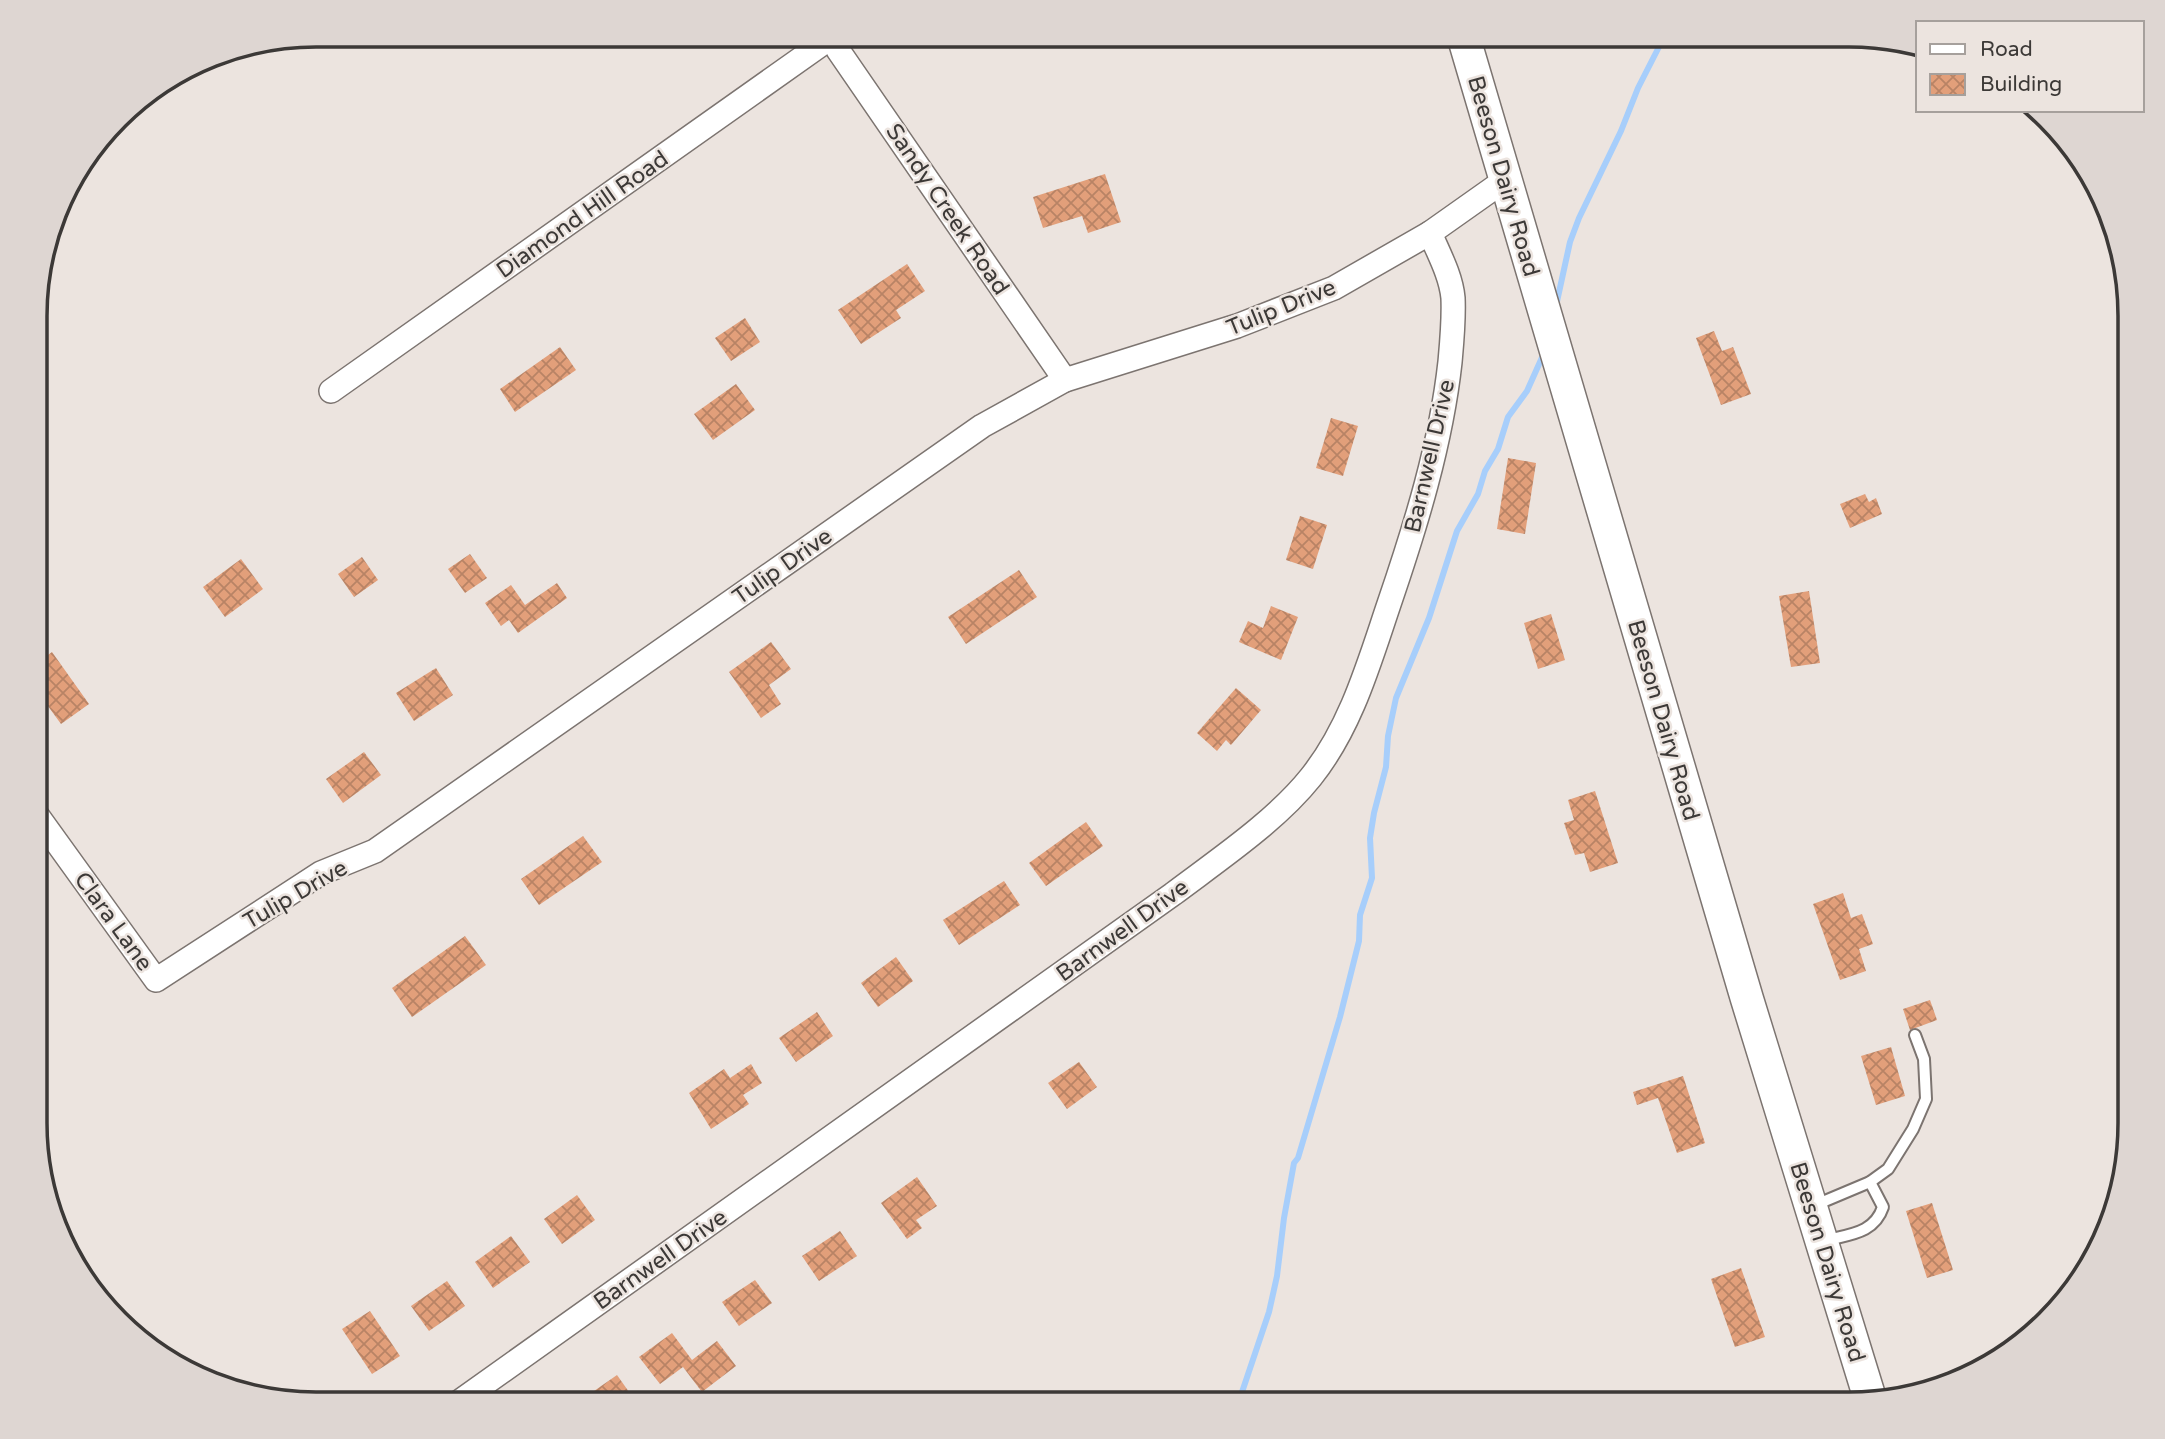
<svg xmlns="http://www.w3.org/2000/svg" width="2165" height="1439" viewBox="0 0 2165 1439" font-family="'Varela Round',sans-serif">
  <defs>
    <pattern id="building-cross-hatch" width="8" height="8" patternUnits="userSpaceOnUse" patternTransform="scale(1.75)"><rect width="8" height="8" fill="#e29f7a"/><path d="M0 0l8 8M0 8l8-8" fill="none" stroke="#b88365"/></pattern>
  </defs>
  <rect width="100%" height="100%" fill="#ece4df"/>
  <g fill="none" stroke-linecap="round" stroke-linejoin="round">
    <g stroke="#a7cefb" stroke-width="6">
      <path d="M 1556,306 L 1570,242 L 1579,218 L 1621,131 L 1638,88 L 1665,35"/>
      <path d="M 1238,1404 L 1269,1312 L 1277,1276 L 1284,1218 L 1294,1163 L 1298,1158 L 1340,1017 L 1359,941 L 1360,915 L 1372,878 L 1370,838 L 1374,813 L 1386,767 L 1388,736 L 1396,698 L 1429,618 L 1457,531 L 1478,494 L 1485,471 L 1498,449 L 1508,417 L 1527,391 L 1544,353"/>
    </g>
  </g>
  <g fill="url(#building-cross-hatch)">
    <path d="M 1105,174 L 1121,222 L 1088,233 L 1082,216 L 1043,228 L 1033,197 Z"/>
    <path d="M 907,264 L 925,291 L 896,310 L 901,318 L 861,344 L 838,310 Z"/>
    <path d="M 745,318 L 760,342 L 731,361 L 715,338 Z"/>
    <path d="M 1714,331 L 1722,351 L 1733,347 L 1751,394 L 1721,405 L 1696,338 Z"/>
    <path d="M 560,347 L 576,370 L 515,412 L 500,389 Z"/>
    <path d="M 736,384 L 755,410 L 713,440 L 694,414 Z"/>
    <path d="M 1331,418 L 1358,426 L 1343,476 L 1316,468 Z"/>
    <path d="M 1508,458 L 1536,463 L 1525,534 L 1497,529 Z"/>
    <path d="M 1865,494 L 1869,502 L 1876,498 L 1882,514 L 1850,528 L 1840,504 Z"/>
    <path d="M 1300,516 L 1327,525 L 1313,569 L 1286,560 Z"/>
    <path d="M 470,554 L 487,578 L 465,593 L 448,569 Z"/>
    <path d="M 362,557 L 378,580 L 354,597 L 338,574 Z"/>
    <path d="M 241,559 L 263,589 L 225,617 L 203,587 Z"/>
    <path d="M 1019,570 L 1037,597 L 966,644 L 948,617 Z"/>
    <path d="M 557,583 L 567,598 L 518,633 L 509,620 L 501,626 L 485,603 L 511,585 L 525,605 Z"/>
    <path d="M 1809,591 L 1820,663 L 1791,667 L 1779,596 Z"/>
    <path d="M 1271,606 L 1298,617 L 1281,660 L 1239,642 L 1248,621 L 1263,628 Z"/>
    <path d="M 1551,614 L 1565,660 L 1538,669 L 1524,623 Z"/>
    <path d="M 771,642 L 791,669 L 769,685 L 781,704 L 761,718 L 729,672 Z"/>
    <path d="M 52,652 L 89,704 L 61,724 L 37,691 L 37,684 L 44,679 L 37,670 L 37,663 Z"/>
    <path d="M 436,668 L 453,695 L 414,721 L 396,693 Z"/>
    <path d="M 1236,688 L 1261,710 L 1231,745 L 1226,740 L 1217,751 L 1197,733 Z"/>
    <path d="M 364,752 L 381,775 L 343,803 L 326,779 Z"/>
    <path d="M 1595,791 L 1618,863 L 1590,872 L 1584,853 L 1575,855 L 1564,823 L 1574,820 L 1568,800 Z"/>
    <path d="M 1086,822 L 1103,846 L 1046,886 L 1029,863 Z"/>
    <path d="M 583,836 L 602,862 L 539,905 L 521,879 Z"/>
    <path d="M 1004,881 L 1020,905 L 959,945 L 943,920 Z"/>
    <path d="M 1843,893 L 1851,918 L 1862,914 L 1873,944 L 1859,949 L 1866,971 L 1840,980 L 1813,904 Z"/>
    <path d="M 465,936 L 486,965 L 412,1017 L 392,988 Z"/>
    <path d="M 896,957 L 913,981 L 878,1007 L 861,983 Z"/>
    <path d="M 1930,1000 L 1937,1020 L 1910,1030 L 1903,1009 Z"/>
    <path d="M 817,1012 L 833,1036 L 796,1062 L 779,1038 Z"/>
    <path d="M 1891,1047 L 1905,1096 L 1876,1105 L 1861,1056 Z"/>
    <path d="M 1079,1062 L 1097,1087 L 1067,1109 L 1048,1083 Z"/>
    <path d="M 751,1064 L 762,1083 L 743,1095 L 749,1104 L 711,1129 L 689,1093 L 724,1069 L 730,1078 Z"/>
    <path d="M 1683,1076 L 1705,1143 L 1677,1153 L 1658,1098 L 1637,1105 L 1633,1092 Z"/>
    <path d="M 917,1177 L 937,1206 L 916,1220 L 922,1228 L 907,1239 L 881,1203 Z"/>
    <path d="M 577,1195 L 595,1220 L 562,1244 L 544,1219 Z"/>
    <path d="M 1932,1203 L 1953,1270 L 1927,1278 L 1906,1211 Z"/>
    <path d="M 840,1231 L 857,1256 L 819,1281 L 802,1256 Z"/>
    <path d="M 511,1236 L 530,1262 L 493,1288 L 475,1262 Z"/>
    <path d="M 1741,1268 L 1765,1337 L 1735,1347 L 1711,1279 Z"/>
    <path d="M 755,1280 L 772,1303 L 739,1326 L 722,1302 Z"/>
    <path d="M 447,1281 L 465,1306 L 429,1331 L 411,1306 Z"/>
    <path d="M 370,1311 L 400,1356 L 372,1374 L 342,1329 Z"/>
    <path d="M 672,1333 L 692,1360 L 717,1341 L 736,1366 L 702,1392 L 683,1367 L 660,1384 L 639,1357 Z"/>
    <path d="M 617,1375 L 634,1399 L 628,1404 L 588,1404 L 584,1398 Z"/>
  </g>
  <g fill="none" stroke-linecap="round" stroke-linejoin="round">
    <g stroke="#7c7470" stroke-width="14">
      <g id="lane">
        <path d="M 1813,1206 L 1870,1182 L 1888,1169 L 1913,1129 L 1926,1099 L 1924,1059 L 1915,1035"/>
        <path d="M 1824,1241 C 1849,1234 1874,1234 1883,1207 L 1870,1182"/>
      </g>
    </g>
    <g stroke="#7c7470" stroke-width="26">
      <g id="street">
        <path d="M 331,391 L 833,36 L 838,50 L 1065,380"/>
        <path d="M 37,815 L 156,980 L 321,873 L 375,851 L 982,426 L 1065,380 L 1237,326 L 1334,288 L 1430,233 L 1505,180"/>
        <path d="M 456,1404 L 1173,894 C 1218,860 1276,821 1311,777 C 1351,727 1369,663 1389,604 C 1416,525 1441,444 1450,362 C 1452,340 1454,320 1453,298 C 1451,276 1439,254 1430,233"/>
      </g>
    </g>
    <g stroke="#7c7470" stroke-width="35">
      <path id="secondary" d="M 1463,35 L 1747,999 L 1871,1402"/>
    </g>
    <use href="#lane" stroke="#fff" stroke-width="10"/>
    <use href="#street" stroke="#fff" stroke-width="23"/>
    <use href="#secondary" stroke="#fff" stroke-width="32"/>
  </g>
  <g text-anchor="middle" stroke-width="5" stroke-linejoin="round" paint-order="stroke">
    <g font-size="23" fill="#3c3937" stroke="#ece4df">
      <text transform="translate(1504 176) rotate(74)" y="8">Beeson Dairy Road</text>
      <text transform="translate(948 209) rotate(56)" y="8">Sandy Creek Road</text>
      <text transform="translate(582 214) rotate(-35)" y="8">Diamond Hill Road</text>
      <text transform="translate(1281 307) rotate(-22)" y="8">Tulip Drive</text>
      <text transform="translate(1429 456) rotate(-77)" y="8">Barnwell Drive</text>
      <text transform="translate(782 566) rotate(-35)" y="8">Tulip Drive</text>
      <text transform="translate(1664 720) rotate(74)" y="8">Beeson Dairy Road</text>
      <text transform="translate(295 894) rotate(-30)" y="8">Tulip Drive</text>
      <text transform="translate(114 921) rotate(54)" y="8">Clara Lane</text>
      <text transform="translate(1122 930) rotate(-36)" y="8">Barnwell Drive</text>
      <text transform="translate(660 1259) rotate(-35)" y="8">Barnwell Drive</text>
      <text transform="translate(1828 1262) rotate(73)" y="8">Beeson Dairy Road</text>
    </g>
  </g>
  <path d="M0 0H2165V1439H0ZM316 47H1849A269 269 0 0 1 2118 316V1123A269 269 0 0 1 1849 1392H316A269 269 0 0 1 47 1123V316A269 269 0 0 1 316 47Z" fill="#ded6d2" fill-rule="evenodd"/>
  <path fill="none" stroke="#3c3937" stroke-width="3.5" d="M316 47H1849A269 269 0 0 1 2118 316V1123A269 269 0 0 1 1849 1392H316A269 269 0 0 1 47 1123V316A269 269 0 0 1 316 47Z"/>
  <rect x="1916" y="21" width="228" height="91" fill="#ece4df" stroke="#a6a09c" stroke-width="2"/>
  <rect x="1930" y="44" width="35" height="10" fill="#ffffff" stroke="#a6a09c" stroke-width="2"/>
  <text x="1980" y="56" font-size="21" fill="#3c3937">Road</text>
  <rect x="1930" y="74" width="35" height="21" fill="url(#building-cross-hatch)" stroke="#a6a09c" stroke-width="2"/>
  <text x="1980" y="91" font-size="21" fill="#3c3937">Building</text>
</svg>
